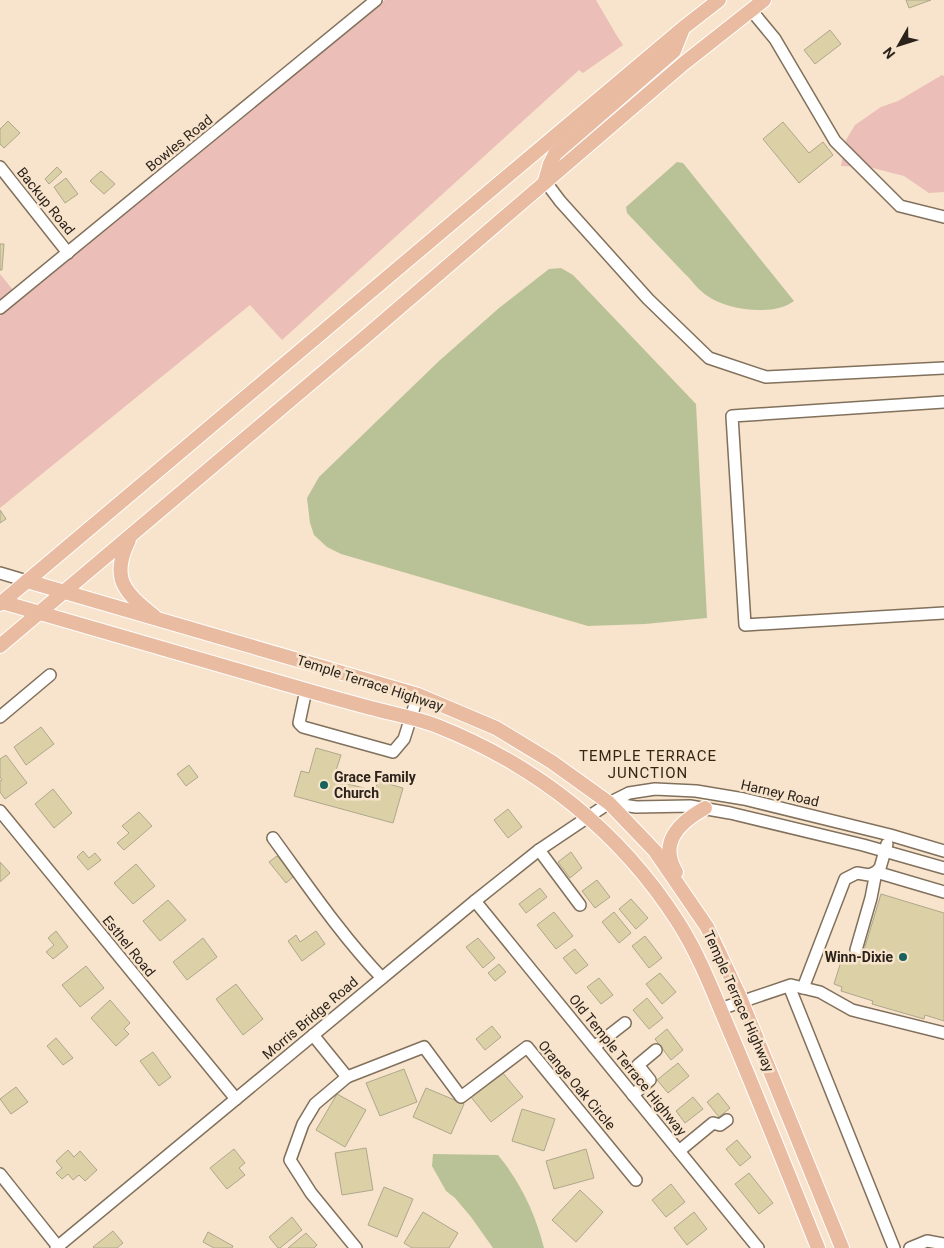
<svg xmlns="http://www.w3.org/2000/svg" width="944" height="1248" viewBox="0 0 944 1248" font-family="Roboto,sans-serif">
  <rect width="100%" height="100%" fill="#f8e4cc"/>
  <g fill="#ebbeb8">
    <path d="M 385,0 L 596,0 L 617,36 L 623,45 L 583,73 L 579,70 L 282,340 L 250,305 L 0,508 L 0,316 Z"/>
    <path d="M 942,75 L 944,76 L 944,192 L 929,193 L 904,176 L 869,167 L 841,166 L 846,140 L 855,125 L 881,107 L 898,101 Z"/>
    <path d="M 0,274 L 13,290 L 0,301 Z"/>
  </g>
  <g fill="#b9c297">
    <path d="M 677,162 L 683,163 L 794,301 C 773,317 726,310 706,295 C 697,289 692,280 684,273 L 627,213 L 626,207 Z"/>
    <path d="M 561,268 L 573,275 L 696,404 L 707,618 L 645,624 L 588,626 L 341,554 L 327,547 L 314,535 L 310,523 L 307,498 L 319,477 L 439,361 L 499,308 L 549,269 Z"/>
    <path d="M 433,1154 L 498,1155 C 520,1181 536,1215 544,1248 L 493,1248 L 471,1217 L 455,1198 L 446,1191 L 432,1166 Z"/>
  </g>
  <g fill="#dcd1a6" stroke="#aea78c">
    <path d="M 906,0 L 931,0 L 909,8 Z"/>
    <path d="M 830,30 L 841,44 L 815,64 L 804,50 Z"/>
    <path d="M 8,121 L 20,133 L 4,148 L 0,144 L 0,129 Z"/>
    <path d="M 783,122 L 809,153 L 823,142 L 833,155 L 799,183 L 763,139 Z"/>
    <path d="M 57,167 L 62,172 L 49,184 L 45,179 Z"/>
    <path d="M 101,171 L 115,184 L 104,194 L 90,181 Z"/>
    <path d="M 66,178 L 78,194 L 65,203 L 54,187 Z"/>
    <path d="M 0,244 L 4,244 L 2,270 L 0,270 Z"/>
    <path d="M 0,510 L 6,519 L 0,523 Z"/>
    <path d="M 41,727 L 54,744 L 26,765 L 14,747 Z"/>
    <path d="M 316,748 L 341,755 L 333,780 L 375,791 L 378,781 L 403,788 L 393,823 L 294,796 L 301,771 L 309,773 Z"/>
    <path d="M 6,755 L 27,783 L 5,799 L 0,792 L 0,781 L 2,780 L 0,777 L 0,759 Z"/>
    <path d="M 189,765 L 198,777 L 186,786 L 177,774 Z"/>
    <path d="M 53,789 L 72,813 L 54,828 L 35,804 Z"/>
    <path d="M 508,809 L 522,827 L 508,838 L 494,820 Z"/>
    <path d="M 139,812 L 152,826 L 124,850 L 117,843 L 129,833 L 122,826 Z"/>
    <path d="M 83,851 L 89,858 L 95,853 L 101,860 L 88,870 L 77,857 Z"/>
    <path d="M 571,852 L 582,868 L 570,878 L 558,862 Z"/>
    <path d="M 277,856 L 294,876 L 286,883 L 269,862 Z"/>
    <path d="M 0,862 L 10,873 L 0,882 Z"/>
    <path d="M 136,864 L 155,886 L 133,904 L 114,883 Z"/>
    <path d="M 597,880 L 610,897 L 595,908 L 582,891 Z"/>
    <path d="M 540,888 L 547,897 L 526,913 L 519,904 Z"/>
    <path d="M 881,894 L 944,913 L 944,1021 L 925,1015 L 924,1019 L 872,1004 L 873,1001 L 841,991 L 842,987 L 834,984 L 843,955 L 861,960 Z"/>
    <path d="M 631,899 L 648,918 L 636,929 L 619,909 Z"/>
    <path d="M 168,900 L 186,920 L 160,941 L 143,921 Z"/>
    <path d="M 554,912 L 573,936 L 556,949 L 537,925 Z"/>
    <path d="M 614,912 L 631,933 L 619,943 L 602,922 Z"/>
    <path d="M 56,931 L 68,947 L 53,959 L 46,952 L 54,945 L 48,938 Z"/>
    <path d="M 316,931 L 325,944 L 302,961 L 288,941 L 296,935 L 300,942 Z"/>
    <path d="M 645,936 L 662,958 L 649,968 L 632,946 Z"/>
    <path d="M 203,938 L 217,957 L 187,980 L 173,962 Z"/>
    <path d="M 478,938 L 495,958 L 483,968 L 466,947 Z"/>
    <path d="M 575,949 L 588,965 L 576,974 L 563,958 Z"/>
    <path d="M 499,964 L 506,972 L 495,981 L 488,973 Z"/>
    <path d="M 86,966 L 104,988 L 80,1007 L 62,985 Z"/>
    <path d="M 660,973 L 676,992 L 662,1004 L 646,984 Z"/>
    <path d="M 599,978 L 613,995 L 601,1004 L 587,987 Z"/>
    <path d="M 236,984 L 263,1019 L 243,1035 L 216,999 Z"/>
    <path d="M 647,998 L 663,1018 L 649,1029 L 633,1010 Z"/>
    <path d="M 110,1000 L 130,1023 L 124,1029 L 129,1034 L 116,1046 L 91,1018 Z"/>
    <path d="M 492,1026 L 501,1037 L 485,1050 L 476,1039 Z"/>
    <path d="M 667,1029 L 683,1050 L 671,1060 L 655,1039 Z"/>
    <path d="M 56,1038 L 73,1058 L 63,1065 L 47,1046 Z"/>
    <path d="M 153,1052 L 171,1077 L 159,1086 L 140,1061 Z"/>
    <path d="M 678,1063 L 689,1076 L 668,1093 L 657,1080 Z"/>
    <path d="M 404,1069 L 417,1102 L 380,1116 L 366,1083 Z"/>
    <path d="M 502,1072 L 523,1097 L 491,1122 L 471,1097 Z"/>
    <path d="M 16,1087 L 28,1102 L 11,1114 L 0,1099 Z"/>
    <path d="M 426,1088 L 464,1104 L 451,1134 L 413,1117 Z"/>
    <path d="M 718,1093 L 730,1108 L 719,1117 L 707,1102 Z"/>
    <path d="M 337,1094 L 366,1110 L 345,1147 L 316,1130 Z"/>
    <path d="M 693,1097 L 703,1109 L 685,1123 L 676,1111 Z"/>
    <path d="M 522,1109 L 555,1119 L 544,1151 L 512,1141 Z"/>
    <path d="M 737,1140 L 751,1157 L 740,1166 L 726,1149 Z"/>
    <path d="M 366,1148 L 373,1190 L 342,1195 L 335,1153 Z"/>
    <path d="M 234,1149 L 245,1163 L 239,1168 L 245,1175 L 227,1189 L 210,1168 Z"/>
    <path d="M 586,1149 L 594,1178 L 554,1189 L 546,1161 Z"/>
    <path d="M 68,1150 L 74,1157 L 80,1151 L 97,1170 L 85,1181 L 79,1175 L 73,1180 L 68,1174 L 62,1179 L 56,1173 L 62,1168 L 56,1161 Z"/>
    <path d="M 749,1173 L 773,1203 L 759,1214 L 735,1184 Z"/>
    <path d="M 671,1184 L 685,1202 L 666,1217 L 652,1200 Z"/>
    <path d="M 384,1187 L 413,1199 L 397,1237 L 368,1225 Z"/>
    <path d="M 580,1190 L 603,1212 L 576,1242 L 552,1220 Z"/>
    <path d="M 423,1212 L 458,1233 L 449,1248 L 412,1248 L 404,1243 Z"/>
    <path d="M 694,1212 L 707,1229 L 687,1245 L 674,1228 Z"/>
    <path d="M 292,1217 L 302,1230 L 280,1248 L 278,1248 L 269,1237 Z"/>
    <path d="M 113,1231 L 123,1243 L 117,1248 L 94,1248 L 93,1247 Z"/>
    <path d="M 208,1232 L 233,1246 L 232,1248 L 214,1248 L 203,1242 Z"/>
    <path d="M 306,1233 L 317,1245 L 314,1248 L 288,1248 Z"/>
  </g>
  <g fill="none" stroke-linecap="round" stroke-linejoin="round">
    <g stroke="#81705b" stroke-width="14">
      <g id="minor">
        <path d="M 751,10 L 775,39 L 835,141 L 900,206 L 944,217"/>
        <path d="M 0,167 L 68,253"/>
        <path d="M 545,181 L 560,201 L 648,299 L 709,358 L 766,377 L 944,368"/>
        <path d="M 0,308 L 376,0"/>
        <path d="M 944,402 L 732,416 L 745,625 L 944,613"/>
        <path d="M 0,573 L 27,581"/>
        <path d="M 306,690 L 299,723 L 303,727 L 393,752 L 404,739 L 418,695"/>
        <path d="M 0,717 L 50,675"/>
        <path d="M 609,803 L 636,807 L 690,806 L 730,813 L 863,845 L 944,868"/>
        <path d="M 0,811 L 236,1099"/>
        <path d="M 273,838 C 308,886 341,935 382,978"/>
        <path d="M 539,850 L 580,905"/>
        <path d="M 475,901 L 758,1248"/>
        <path d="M 856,950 L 871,898 L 876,872 L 944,892"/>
        <path d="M 789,986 L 894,1248"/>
        <path d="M 803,988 L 845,879 L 857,873 L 869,875 L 876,872 L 880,868 L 887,844"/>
        <path d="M 720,1009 L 791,985 L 820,992 L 852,1010 L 944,1033"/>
        <path d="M 313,1035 L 347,1077"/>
        <path d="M 594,1047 L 625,1023"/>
        <path d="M 633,1095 L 650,1080 L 638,1065 L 656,1050"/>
        <path d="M 679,1151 L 713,1123 L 720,1125 L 727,1120"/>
        <path d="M 0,1174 L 59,1248"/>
        <path d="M 56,1248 L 475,901 L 539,850 L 609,803 L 629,793 L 655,789 L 696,791 L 744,799 L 890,835 L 944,851"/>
        <path d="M 356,1248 L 311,1193 L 290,1160 L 303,1124 L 315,1104 L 347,1077 L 424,1047 L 461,1097 L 527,1047 L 636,1180"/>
        <path d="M 910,1248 L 927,1241 L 944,1244"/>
      </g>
    </g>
    <g stroke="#fff" stroke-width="16">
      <g id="major">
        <path d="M 545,181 L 550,164 L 555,154 L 674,51 L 682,31"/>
        <path d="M 129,540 C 110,578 124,592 154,616"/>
        <path d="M 27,581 L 418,695 L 496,728 L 552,762 L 609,803 L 655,851 L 707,927 L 739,995 L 842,1248"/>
        <path d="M 2,602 C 91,627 179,654 268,679 C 302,689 337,699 371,708 C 393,714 416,718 437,726 C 536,765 620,831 678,922 C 701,958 716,1000 733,1039 C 762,1108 790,1178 818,1248"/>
        <path d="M 0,604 L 683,28 L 719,0"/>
        <path d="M 0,646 L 364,338 L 683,64 L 764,0"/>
        <path d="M 676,872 C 658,842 680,822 705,808"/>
      </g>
    </g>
    <use href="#minor" stroke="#fff" stroke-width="11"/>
    <use href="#major" stroke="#e9bca2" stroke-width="14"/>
  </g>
  <g fill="#17625a" stroke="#f8e4cc" stroke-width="2">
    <circle cx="324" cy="785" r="5"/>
    <circle cx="903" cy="957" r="5"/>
  </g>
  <g text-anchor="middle" stroke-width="5" stroke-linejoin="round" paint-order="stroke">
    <g font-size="14" fill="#2b231b" stroke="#f8e4cc">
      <text transform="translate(179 143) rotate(-39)" y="5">Bowles Road</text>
      <text transform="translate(46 201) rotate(51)" y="5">Backup Road</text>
      <text transform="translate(370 683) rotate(18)" y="5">Temple Terrace Highway</text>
      <text transform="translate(780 793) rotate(13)" y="5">Harney Road</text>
      <text transform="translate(129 946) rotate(51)" y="5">Esthel Road</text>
      <text transform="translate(739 1001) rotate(66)" y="5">Temple Terrace Highway</text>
      <text transform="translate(310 1018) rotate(-40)" y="5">Morris Bridge Road</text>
      <text transform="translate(628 1065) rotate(51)" y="5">Old Temple Terrace Highway</text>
      <text transform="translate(577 1085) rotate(50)" y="5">Orange Oak Circle</text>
    </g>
    <g font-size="14" font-weight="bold" fill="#2b231b" stroke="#f8e4cc" text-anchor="start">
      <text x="334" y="782">Grace Family<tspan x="334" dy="16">Church</tspan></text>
      <text x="893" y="962" text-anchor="end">Winn-Dixie</text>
    </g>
    <g font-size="15" letter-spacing="1" fill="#352613" stroke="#f8e4cc">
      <text x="648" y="761">TEMPLE TERRACE<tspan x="648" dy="17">JUNCTION</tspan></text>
    </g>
  </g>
  <g transform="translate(899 45) rotate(231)" stroke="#f8e4cc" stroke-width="4" paint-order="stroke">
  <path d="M0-4L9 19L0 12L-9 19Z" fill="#2b231b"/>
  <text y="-8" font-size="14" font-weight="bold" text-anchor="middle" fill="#2b231b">N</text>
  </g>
</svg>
